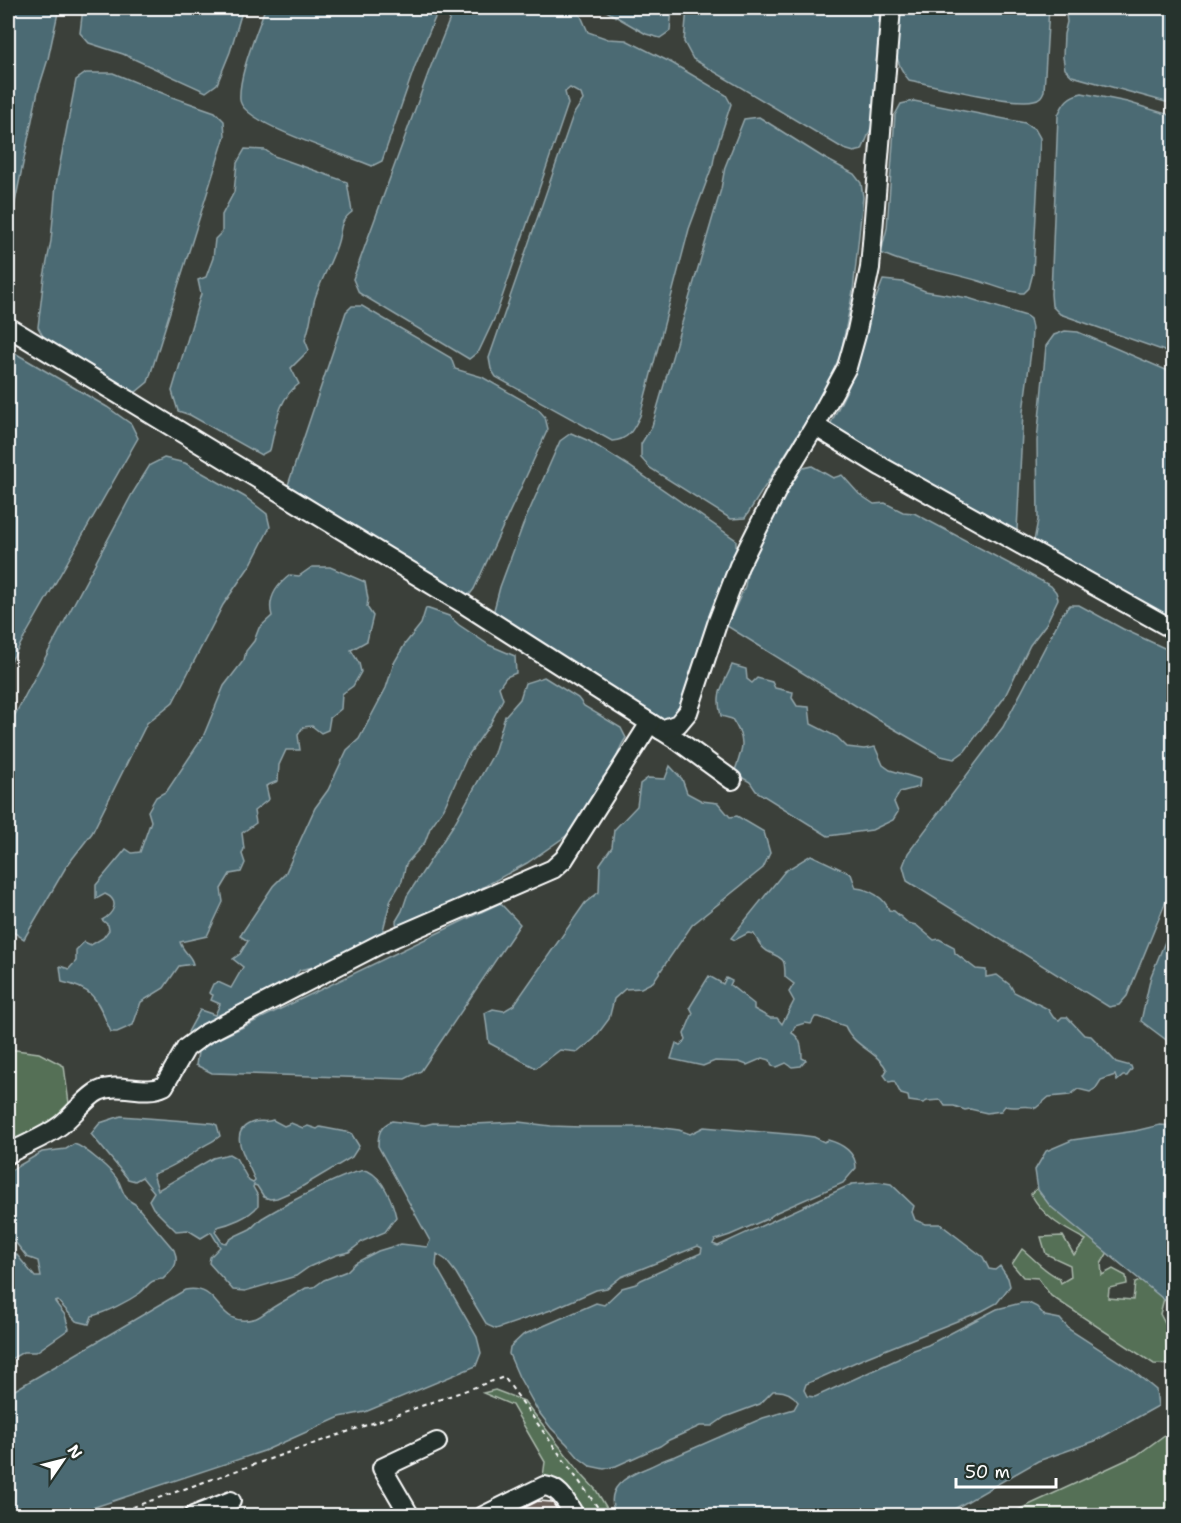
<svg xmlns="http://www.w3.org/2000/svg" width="1181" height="1523" viewBox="0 0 1181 1523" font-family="'Shantell Sans',sans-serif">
  <rect width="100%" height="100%" fill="#3b403a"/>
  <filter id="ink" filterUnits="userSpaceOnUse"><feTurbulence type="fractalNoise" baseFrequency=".0167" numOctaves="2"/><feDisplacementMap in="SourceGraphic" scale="12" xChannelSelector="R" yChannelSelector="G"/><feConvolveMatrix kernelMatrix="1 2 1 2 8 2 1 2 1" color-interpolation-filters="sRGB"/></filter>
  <g filter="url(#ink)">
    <g fill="#557057" stroke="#aab8ab" stroke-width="1.5">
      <path d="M 8,1049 L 39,1053 L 64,1066 L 70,1111 L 8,1153 Z"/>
      <path d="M 1044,1182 L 1111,1247 L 1101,1264 L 1102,1275 L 1113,1269 L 1126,1276 L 1127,1284 L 1109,1288 L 1108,1298 L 1133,1300 L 1135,1283 L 1149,1277 L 1166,1291 L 1160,1314 L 1173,1339 L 1173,1365 L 1154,1364 L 1051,1296 L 1038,1278 L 1023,1277 L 1012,1264 L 1022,1249 C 1036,1260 1042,1270 1059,1278 L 1061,1283 L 1071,1277 L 1070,1265 L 1046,1254 L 1041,1237 L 1063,1236 L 1074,1255 L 1086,1240 C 1063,1228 1044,1218 1031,1194 Z"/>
      <path d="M 495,1390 L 524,1401 L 583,1476 L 596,1490 L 611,1515 L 568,1515 L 543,1477 L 545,1462 L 512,1405 L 483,1393 Z"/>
      <path d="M 1173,1429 L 1173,1515 L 1007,1515 L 1137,1455 Z"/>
    </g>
    <g fill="#4c6b73" stroke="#94a6ab" stroke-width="1.5">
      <path d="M 8,8 L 59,8 L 48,59 L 38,91 L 8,236 Z"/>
      <path d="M 83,8 L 243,8 L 230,52 L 217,84 L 206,92 L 123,54 L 89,43 L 80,33 Z"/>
      <path d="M 265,8 L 439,8 L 415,66 L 382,161 L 372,166 C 350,156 242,124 240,100 C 238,75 257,33 265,8 Z"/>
      <path d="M 452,8 L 572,8 L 581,16 L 588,32 L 608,39 L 626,40 L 672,63 L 726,95 L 731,104 L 715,153 L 713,164 L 689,229 L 640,416 C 633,430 629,440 612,441 L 496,377 L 491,369 L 489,358 L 573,115 L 583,100 L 581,94 L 570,88 L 565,92 L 568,104 L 496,315 L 479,351 L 469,359 L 359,293 L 353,279 L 429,71 L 449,21 Z"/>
      <path d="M 601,8 L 672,8 L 670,31 L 660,38 L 646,34 Z"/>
      <path d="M 687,8 L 880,8 L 872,126 L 862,150 L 854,152 L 844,149 L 693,59 L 684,42 Z"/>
      <path d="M 897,8 L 1049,8 L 1044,91 C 1042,96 1040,99 1034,100 C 1016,106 932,85 909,80 C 890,60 896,33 897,8 Z"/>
      <path d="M 1065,8 L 1173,8 L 1173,104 L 1072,76 L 1065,69 L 1063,57 L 1064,34 L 1067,22 Z"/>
      <path d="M 86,73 L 113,73 L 172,97 L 215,112 L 224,121 L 225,136 L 148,382 L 136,392 L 124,391 L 48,346 L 38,327 L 44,277 L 51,241 L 56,184 L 76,80 Z"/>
      <path d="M 1082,93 L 1127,102 L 1173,116 L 1173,354 L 1060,314 L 1052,306 L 1051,294 L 1058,115 C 1064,102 1068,96 1082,93 Z"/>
      <path d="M 914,101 L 1025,123 L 1035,129 L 1040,138 L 1033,273 L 1029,288 L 1024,293 C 1009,293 993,285 979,281 C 946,271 911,267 881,253 L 887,228 L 895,115 L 901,104 Z"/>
      <path d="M 759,117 L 824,158 L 854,174 L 861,183 L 863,197 L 853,291 L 841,353 L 824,393 L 745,518 L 731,519 L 650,468 L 641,458 L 641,444 L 652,426 L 721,189 L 725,167 L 744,119 Z"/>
      <path d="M 245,149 L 265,150 L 274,156 L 347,182 L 352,212 C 338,222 342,231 337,245 C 331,263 321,280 315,298 C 311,312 311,325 305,340 L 309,350 L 291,368 L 299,384 C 277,399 276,427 270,450 L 261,455 L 190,415 L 178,411 L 172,391 L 201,294 L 198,280 L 206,277 L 213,258 L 215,239 L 222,232 L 222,215 L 234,192 L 237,163 Z"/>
      <path d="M 883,280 L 903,282 L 925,291 L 968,298 L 1026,316 L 1030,319 L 1032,328 L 1031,351 L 1023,412 L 1017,530 L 1009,536 L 830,425 L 849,386 L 858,357 L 870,305 L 876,298 Z"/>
      <path d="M 352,306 L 362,306 L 451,358 L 455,369 L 482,377 L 538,409 L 545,417 L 548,429 L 474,589 L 467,598 L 294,498 L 288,485 L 346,312 Z"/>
      <path d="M 1065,331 L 1078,332 L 1173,373 L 1173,626 L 1034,551 L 1034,541 L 1038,520 L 1037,441 L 1046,346 L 1054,335 Z"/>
      <path d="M 8,349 L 107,407 L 131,424 L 138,438 L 8,666 Z"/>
      <path d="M 571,433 L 589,441 L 629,466 L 736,540 L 736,550 L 702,638 L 693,684 L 674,721 L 662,719 L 643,711 L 499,621 L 494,610 L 500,587 L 523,525 L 560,441 Z"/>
      <path d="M 164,458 L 185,463 L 245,497 L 267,514 L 270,527 L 251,564 L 223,605 L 173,702 L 147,723 L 92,833 L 66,867 L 24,939 L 8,929 L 8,728 L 132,494 L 150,465 Z"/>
      <path d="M 812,466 L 833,478 L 842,475 L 859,494 L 874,504 L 885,503 L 903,512 L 914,513 L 1051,586 L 1056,592 L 1058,599 L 1046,624 L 1030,645 L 1004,698 L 965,751 L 954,759 L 941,756 L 882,722 L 727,626 L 745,586 L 748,568 L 765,531 L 799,469 Z"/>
      <path d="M 312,567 L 330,567 L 365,582 L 368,599 L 367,607 L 373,616 L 367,641 L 351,650 L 359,663 L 361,672 L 353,686 L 342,694 L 341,709 L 330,718 L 328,730 L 321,733 L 312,726 L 303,727 L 298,735 L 300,750 L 286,750 L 279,765 L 278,781 L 266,786 L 269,799 L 254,811 L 256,823 L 242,833 L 244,849 L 242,854 L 245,863 L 241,872 L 230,874 L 221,889 L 223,902 L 207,936 L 180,942 C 183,952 191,955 193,964 L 179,966 L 164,988 L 141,1002 L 133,1025 L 117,1032 L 111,1032 C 97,1002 98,990 62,982 L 60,966 L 69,969 L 76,961 L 76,950 L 84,942 L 91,945 L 103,938 L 109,930 L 108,925 L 102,920 C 113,914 121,901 105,894 L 96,899 L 96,885 L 126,849 L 132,853 L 140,852 L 151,821 L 148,811 L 156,797 L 167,791 L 203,737 L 224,686 L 244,660 L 246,651 L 254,641 L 259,628 L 272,616 C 267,599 277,585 290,575 L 299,576 Z"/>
      <path d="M 1070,605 L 1079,605 L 1123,629 L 1173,652 L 1173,884 L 1127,996 L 1119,1005 L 1109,1007 L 907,881 L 903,866 L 908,853 L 1003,727 L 1063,613 Z"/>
      <path d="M 426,608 L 449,616 L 459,625 L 489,645 L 515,656 L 516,673 L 506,677 L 499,687 L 503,699 L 490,724 L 467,757 L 444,808 L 430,828 L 425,842 L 406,864 L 402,881 L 391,899 L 381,938 L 323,965 L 300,970 L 281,991 L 190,1033 L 188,1032 L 200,1010 L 215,1015 L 220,1004 L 211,1000 L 213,995 L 209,993 L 213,984 L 218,982 L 231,988 L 243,967 L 233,959 L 240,954 L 248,941 L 240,936 L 273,886 L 285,874 L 315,808 L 328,790 L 347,750 L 359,739 L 386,688 L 394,663 L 405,644 L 421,624 Z"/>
      <path d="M 732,665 L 746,669 L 747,679 L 752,683 L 757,678 L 772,682 L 775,688 L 793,692 L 792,698 L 797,706 L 809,707 L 811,724 L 837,737 L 847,747 L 864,749 L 875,747 L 883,765 L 890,770 L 920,779 L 919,787 L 900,792 L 894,802 L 898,812 L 893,820 L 872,830 L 828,836 L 756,791 L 750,782 L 734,773 C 743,748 747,741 732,719 L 721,716 C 715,691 723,687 732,665 Z"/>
      <path d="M 544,677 L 578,698 L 584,706 L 621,728 L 626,738 C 614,754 620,763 603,777 L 602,788 L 591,797 L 588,802 L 593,808 L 576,829 L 527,863 L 456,902 L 397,930 L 396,921 L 402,911 L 407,896 L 454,824 L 494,753 L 505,716 L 520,699 L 525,683 Z"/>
      <path d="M 670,766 L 682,779 L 687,793 L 702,801 L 718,803 L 730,817 L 737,816 L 764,832 L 770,853 L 763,868 L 692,925 L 653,982 L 641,988 L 625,989 L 614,999 L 609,1019 L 594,1039 L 578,1052 L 560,1050 L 536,1068 L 489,1043 L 485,1013 L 493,1009 L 504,1011 L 514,1005 L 585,903 L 599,892 L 600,864 L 612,847 L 614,830 L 637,806 L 640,784 L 648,778 L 665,779 Z"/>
      <path d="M 811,855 L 851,874 L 856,888 C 869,889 885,898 889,910 L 894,911 L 908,923 L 916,925 L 934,940 L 939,939 L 954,947 L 955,953 L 976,969 L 986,970 L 986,977 L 997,975 L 1010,985 L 1014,992 L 1048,1009 L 1053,1017 L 1059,1020 L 1062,1017 L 1067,1017 L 1084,1035 L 1091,1036 L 1116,1062 L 1131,1066 L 1132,1069 L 1127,1076 L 1123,1076 L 1117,1081 L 1115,1075 L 1101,1080 L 1096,1088 L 1090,1092 L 1078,1089 L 1070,1095 L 1049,1097 L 1036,1108 C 1025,1104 1016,1109 1005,1106 L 1001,1111 L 987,1113 L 970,1109 L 965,1110 L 954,1106 L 945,1106 L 941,1100 L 927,1101 L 923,1103 L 909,1101 L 908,1096 L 901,1094 L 894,1081 L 889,1082 L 884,1075 L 887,1070 C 877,1051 854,1047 845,1026 L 819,1017 L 815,1017 L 811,1024 L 805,1023 L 795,1026 L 792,1033 C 801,1038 802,1048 802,1058 L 806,1060 L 801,1066 L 792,1067 L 786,1063 L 777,1067 L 772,1066 L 770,1060 L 763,1058 L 747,1065 L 739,1062 L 715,1061 L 703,1066 L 671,1059 L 676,1043 L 680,1045 L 686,1040 L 684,1034 L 693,1013 L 690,1007 L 709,976 L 723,984 L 726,978 L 732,981 L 730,985 L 754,1004 L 754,1009 L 770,1018 L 777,1018 L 782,1024 L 794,1001 L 789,992 L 794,984 L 785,977 C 785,956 783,960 767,951 C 760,947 758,941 754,934 L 748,933 L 735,940 L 731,938 L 785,871 Z"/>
      <path d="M 500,903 L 520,924 L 421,1071 L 405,1079 L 212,1073 L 196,1065 L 198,1052 L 214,1041 Z"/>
      <path d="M 1173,922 L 1173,1045 L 1141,1021 L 1151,976 Z"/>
      <path d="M 121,1116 L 212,1123 L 217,1125 L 220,1136 C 213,1142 206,1144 199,1149 C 185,1159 170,1169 153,1174 L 158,1190 L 213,1158 L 229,1154 L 236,1158 L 249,1181 L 253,1183 L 255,1181 C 250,1163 223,1131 254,1122 C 261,1120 266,1123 273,1120 L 284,1126 L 291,1123 L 303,1128 L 308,1126 L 317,1129 L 320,1127 L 351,1133 L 359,1146 L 352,1157 L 298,1189 L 277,1198 L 270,1199 L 264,1197 L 257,1186 L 254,1185 L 253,1187 L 258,1196 L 258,1206 C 249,1217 230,1224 217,1227 L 215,1232 L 222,1242 L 226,1243 C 233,1235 241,1234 250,1229 C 255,1226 258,1220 264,1217 C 279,1208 355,1166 368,1171 C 383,1178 393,1202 396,1217 L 385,1232 L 363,1241 L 349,1252 L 336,1255 L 309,1267 L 296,1276 L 245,1291 L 233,1290 L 209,1263 L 210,1257 L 220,1247 L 211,1232 L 201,1238 L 188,1230 L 176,1231 L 153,1208 L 149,1200 L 154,1192 L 142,1177 L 135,1181 L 128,1179 L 91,1134 L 100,1123 Z"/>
      <path d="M 392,1121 L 425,1125 L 433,1123 L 475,1124 L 519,1122 L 551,1126 L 582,1127 L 656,1127 L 679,1130 L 690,1134 L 704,1127 L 799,1135 L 814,1137 L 824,1142 L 828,1140 C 843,1144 856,1153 856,1168 L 843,1183 L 777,1212 L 767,1219 L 730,1235 L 715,1240 L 713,1244 L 718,1246 L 852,1184 L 879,1182 L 891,1184 L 914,1206 L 912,1212 L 915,1220 L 925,1224 L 940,1224 L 983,1257 L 989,1269 L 995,1270 L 1000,1266 L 1008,1278 L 1010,1286 L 997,1303 L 982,1311 L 867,1357 L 806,1384 L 804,1390 L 807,1396 L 815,1397 L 898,1359 L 911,1351 L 928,1345 L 997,1309 L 1021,1303 L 1029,1303 L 1037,1307 L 1045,1316 L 1060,1319 L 1070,1330 L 1132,1370 L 1156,1390 L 1158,1406 L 1095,1441 L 1038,1461 L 944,1515 L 616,1515 C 603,1488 626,1476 649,1467 C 658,1463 666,1458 676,1456 L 763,1418 L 794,1409 L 798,1402 C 792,1393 784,1390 773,1391 L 760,1404 L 725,1417 L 712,1426 L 700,1426 L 669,1440 L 660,1446 L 616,1466 L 604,1469 L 590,1466 L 579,1458 L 567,1444 L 551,1428 L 538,1411 L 519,1377 L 509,1354 L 510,1347 L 523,1335 L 596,1303 L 604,1305 L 622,1288 L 636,1284 L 641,1280 L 701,1253 L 702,1248 L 698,1246 L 621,1277 L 607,1288 L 596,1290 L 551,1310 L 496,1329 L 487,1325 L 456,1273 L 446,1260 L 437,1254 L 436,1266 L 477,1337 L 481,1353 L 476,1366 L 365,1412 L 340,1417 L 264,1451 L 71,1515 L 22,1515 L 14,1509 L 8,1498 L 8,1394 L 185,1290 C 222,1283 215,1328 253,1319 C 259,1318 264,1313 269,1310 C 281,1302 293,1296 306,1288 L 314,1287 L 324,1280 L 347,1271 L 355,1263 L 378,1251 L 401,1244 L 427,1247 L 430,1241 L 378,1146 C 378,1134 380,1126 392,1121 Z"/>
      <path d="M 1160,1125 L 1173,1126 L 1173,1307 L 1050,1206 L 1038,1190 L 1035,1170 L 1046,1151 L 1072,1140 L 1135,1131 Z"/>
      <path d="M 74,1144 C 85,1147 113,1171 119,1182 C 123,1191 124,1199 135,1204 L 174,1250 C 180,1264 173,1270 163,1279 C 149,1280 149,1285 140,1293 C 127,1302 107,1312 92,1316 L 89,1324 L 76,1321 L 58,1301 L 55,1302 L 65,1315 L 69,1329 L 36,1352 L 23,1352 L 8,1361 L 8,1244 L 35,1277 L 41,1277 L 38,1261 L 27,1257 L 8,1233 L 8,1172 L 42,1152 L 66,1149 Z"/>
    </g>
    <path fill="#6b5f58" stroke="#fff" stroke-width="1.5" d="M 538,1501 L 552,1502 L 561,1515 L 517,1515 L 526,1507 Z"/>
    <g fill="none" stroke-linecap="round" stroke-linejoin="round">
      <g stroke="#fff" stroke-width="22">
        <g id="minor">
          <path d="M 8,327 L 464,604 L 680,742 L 732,780"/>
          <path d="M 815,426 L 882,467 L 1174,630"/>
          <path d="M 661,730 L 678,724 L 688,712 L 718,621 L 739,566 L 781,482 L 815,426 L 847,367 L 856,335 L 870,268 L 891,8"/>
          <path d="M 8,1154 C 25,1144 44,1138 61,1125 C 72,1116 89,1095 99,1091 C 119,1081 144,1096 164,1086 L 186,1048 L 205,1034 L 384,942 L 553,869 L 564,859 L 650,723"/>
          <path d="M 193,1516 L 231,1501"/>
          <path d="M 410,1516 L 382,1468 L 437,1442"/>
          <path d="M 483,1516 L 544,1486 C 561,1488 566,1502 575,1516"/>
        </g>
      </g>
      <g stroke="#fff" stroke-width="2" stroke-dasharray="4.5 4.5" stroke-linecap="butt">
        <path d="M 8,1512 L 9,1516"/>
        <path d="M 107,1516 L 504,1377 L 604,1516"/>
      </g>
      <use href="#minor" stroke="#26332d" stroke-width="18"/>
    </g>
  </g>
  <rect width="1181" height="1523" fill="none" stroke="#26332d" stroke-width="30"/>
  <rect x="15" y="15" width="1151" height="1493" fill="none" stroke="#fff" stroke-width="2" filter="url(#ink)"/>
  <g transform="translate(63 1460) rotate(55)" stroke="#26332d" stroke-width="4.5" paint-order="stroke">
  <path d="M0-4.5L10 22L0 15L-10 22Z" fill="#ffffff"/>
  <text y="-9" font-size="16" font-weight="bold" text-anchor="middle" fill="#ffffff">N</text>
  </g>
  <path d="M956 1478v9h100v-9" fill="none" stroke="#ffffff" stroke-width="3"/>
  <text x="965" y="1478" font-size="18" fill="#ffffff" stroke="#26332d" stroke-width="4.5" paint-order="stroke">50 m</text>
</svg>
